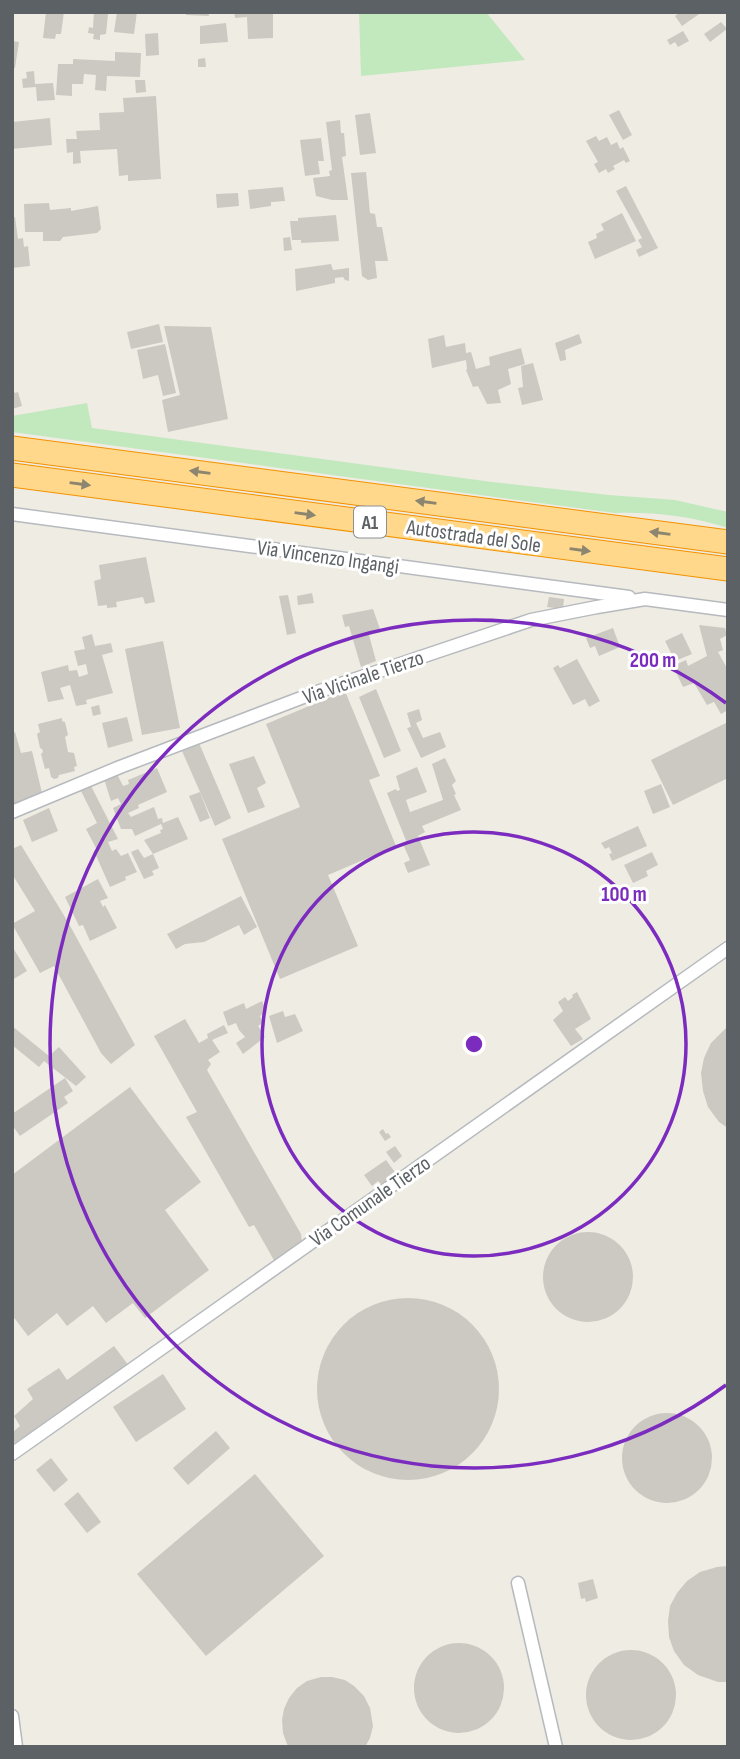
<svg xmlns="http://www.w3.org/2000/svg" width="740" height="1759" viewBox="0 0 740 1759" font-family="'Sofia Sans Condensed',sans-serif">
  <rect width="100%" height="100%" fill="#efece3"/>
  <g fill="#c2e8be">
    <path d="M 359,12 L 486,12 L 525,60 L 361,76 Z"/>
    <path d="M 87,403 L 92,428 L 492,482 L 609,495 L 675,500 L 728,512 L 728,528 C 690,516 655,512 615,513 L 12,432 L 12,416 Z"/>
  </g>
  <g fill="#ccc9c2">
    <path d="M 46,12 L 64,12 L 61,34 L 56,34 L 55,39 L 43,38 Z"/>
    <path d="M 94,12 L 108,14 L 106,34 L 100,35 L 100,40 L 93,39 L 94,34 L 88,33 L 89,27 L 93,28 Z"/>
    <path d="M 117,12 L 137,12 L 134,34 L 114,32 Z"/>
    <path d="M 186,12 L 208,12 L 209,16 L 186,15 Z"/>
    <path d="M 234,12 L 273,12 L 273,38 L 248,39 L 247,17 L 235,18 Z"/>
    <path d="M 680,12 L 702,12 L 682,26 L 675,16 Z"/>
    <path d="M 721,22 L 727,29 L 710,42 L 704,34 Z"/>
    <path d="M 226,23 L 228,42 L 200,44 L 200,26 Z"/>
    <path d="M 683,31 L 689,41 L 678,47 L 675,42 L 670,45 L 667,40 Z"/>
    <path d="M 158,33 L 159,55 L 146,56 L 145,34 Z"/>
    <path d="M 12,41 L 19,42 L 15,68 L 12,68 Z"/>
    <path d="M 115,52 L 141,53 L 140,77 L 107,76 L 106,91 L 95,90 L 96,75 L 84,74 L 83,84 L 72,84 L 72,96 L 56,95 L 58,64 L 73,64 L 73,59 L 115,61 Z"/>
    <path d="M 205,58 L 206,67 L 198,67 L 198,59 Z"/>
    <path d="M 34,71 L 35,84 L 53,83 L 55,100 L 37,101 L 36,87 L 23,88 L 22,79 L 27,78 L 26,72 Z"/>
    <path d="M 135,80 L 145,80 L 146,92 L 136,93 Z"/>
    <path d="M 156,96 L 161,179 L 128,181 L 128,175 L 119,176 L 117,149 L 80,151 L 81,163 L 73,164 L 73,152 L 67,153 L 66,139 L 77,139 L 76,131 L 100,130 L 99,113 L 124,112 L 123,98 Z"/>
    <path d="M 619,110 L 632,135 L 623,140 L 609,115 Z"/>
    <path d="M 370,113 L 376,153 L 360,155 L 355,115 Z"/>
    <path d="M 50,118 L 52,145 L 12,149 L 12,122 Z"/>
    <path d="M 340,120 L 341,133 L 344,133 L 346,156 L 342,157 L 348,200 L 332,200 L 316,196 L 313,178 L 330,176 L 329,171 L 332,170 L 326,122 Z"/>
    <path d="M 596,136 L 599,141 L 607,137 L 611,145 L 617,142 L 620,149 L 623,147 L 630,161 L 626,163 L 624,160 L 613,166 L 615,169 L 608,173 L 606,169 L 599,173 L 594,164 L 598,162 L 586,141 Z"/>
    <path d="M 321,138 L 324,161 L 318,161 L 320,174 L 305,176 L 300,140 Z"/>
    <path d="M 366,172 L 370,213 L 375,214 L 377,227 L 382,227 L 388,261 L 375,261 L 377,278 L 368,280 L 362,276 L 351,173 Z"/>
    <path d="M 626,186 L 658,248 L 639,257 L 636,250 L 642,247 L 638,240 L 642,238 L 616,191 Z"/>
    <path d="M 283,187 L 285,201 L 271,202 L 271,206 L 250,209 L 248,190 Z"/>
    <path d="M 238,193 L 239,206 L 217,208 L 216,194 Z"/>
    <path d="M 49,203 L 50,210 L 71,208 L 71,211 L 98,206 L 101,229 L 97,233 L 63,237 L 60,241 L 43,241 L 43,232 L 25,232 L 24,204 Z"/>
    <path d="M 622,213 L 636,241 L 595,259 L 588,242 L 597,238 L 596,234 L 604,230 L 601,224 Z"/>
    <path d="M 336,215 L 339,241 L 301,243 L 301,240 L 292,240 L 290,221 L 298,221 L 298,218 Z"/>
    <path d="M 15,217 L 18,239 L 23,238 L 24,247 L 28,246 L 30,266 L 12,268 L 12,218 Z"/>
    <path d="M 290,237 L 292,250 L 284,251 L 283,238 Z"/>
    <path d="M 331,264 L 333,270 L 349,268 L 349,281 L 345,280 L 343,277 L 335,278 L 335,283 L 296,291 L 295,269 Z"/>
    <path d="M 159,324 L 163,342 L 131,349 L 127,332 Z"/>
    <path d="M 164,326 L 211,327 L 228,419 L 168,432 L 162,400 L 180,395 Z"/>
    <path d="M 579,334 L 582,343 L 565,350 L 566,360 L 560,361 L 555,343 Z"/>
    <path d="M 444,335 L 446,347 L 465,343 L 466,353 L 471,352 L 476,369 L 490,365 L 489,357 L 521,348 L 525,364 L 508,369 L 511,384 L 498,390 L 501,403 L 487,404 L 478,386 L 473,387 L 466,370 L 467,369 L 466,360 L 432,368 L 428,339 Z"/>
    <path d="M 165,344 L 176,393 L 163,396 L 158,375 L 143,379 L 137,350 Z"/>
    <path d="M 533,363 L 543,400 L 522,405 L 518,388 L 523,387 L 521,366 Z"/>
    <path d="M 12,388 L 15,393 L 18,392 L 22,406 L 12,409 Z"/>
    <path d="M 146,557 L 155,602 L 145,604 L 143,597 L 116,602 L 117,607 L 107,608 L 107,605 L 98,606 L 94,581 L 101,579 L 99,565 Z"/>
    <path d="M 312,593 L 314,603 L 298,605 L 297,596 Z"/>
    <path d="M 288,595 L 296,633 L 287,635 L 279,596 Z"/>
    <path d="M 549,597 L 564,599 L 563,609 L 547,607 Z"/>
    <path d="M 373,609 L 381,632 L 369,635 L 376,661 L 361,667 L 349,626 L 345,627 L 342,615 Z"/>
    <path d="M 699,625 L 725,628 L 727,635 L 720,639 L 723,650 L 718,652 L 728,670 L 728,710 L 721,714 L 714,702 L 707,705 L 694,683 L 683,687 L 673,666 L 686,660 L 688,666 L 707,656 Z"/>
    <path d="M 613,628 L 620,647 L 599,656 L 595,646 L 590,648 L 586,638 Z"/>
    <path d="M 682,633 L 692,654 L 675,661 L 665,641 Z"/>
    <path d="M 92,634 L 95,646 L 111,643 L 113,652 L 102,655 L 113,693 L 86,700 L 87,704 L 76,706 L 70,685 L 60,688 L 64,699 L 48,702 L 41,672 L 68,665 L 69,671 L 77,670 L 79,677 L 88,674 L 86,664 L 78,666 L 74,651 L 85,649 L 82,637 Z"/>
    <path d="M 163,641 L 180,728 L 142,735 L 125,649 Z"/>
    <path d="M 577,659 L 600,701 L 589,707 L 585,699 L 573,705 L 553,668 L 558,665 L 560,668 Z"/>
    <path d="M 376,689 L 401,751 L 384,758 L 359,697 Z"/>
    <path d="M 345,691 L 380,776 L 369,780 L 396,846 L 328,875 L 358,946 L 280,979 L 222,839 L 300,807 L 266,724 Z"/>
    <path d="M 99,705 L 101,714 L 93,716 L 91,707 Z"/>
    <path d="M 419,709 L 422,720 L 416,723 L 423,738 L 440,732 L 446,747 L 421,758 L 407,728 L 411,727 L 407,713 Z"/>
    <path d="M 127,717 L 133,741 L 108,748 L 102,723 Z"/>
    <path d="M 62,718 L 62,721 L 65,722 L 68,735 L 65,737 L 68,752 L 74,753 L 77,766 L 74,767 L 75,771 L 59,775 L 58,778 L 54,779 L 51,777 L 49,768 L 45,769 L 41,754 L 43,752 L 42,749 L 40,748 L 37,734 L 40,732 L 38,724 Z"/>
    <path d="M 728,722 L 728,778 L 673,805 L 651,760 Z"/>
    <path d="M 15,732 L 21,753 L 32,751 L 42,793 L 12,805 L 12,733 Z"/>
    <path d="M 199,743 L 231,818 L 215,826 L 182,751 Z"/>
    <path d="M 254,756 L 266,783 L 257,788 L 265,807 L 248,813 L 229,764 Z"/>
    <path d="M 445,758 L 456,781 L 452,785 L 456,794 L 454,795 L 461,810 L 422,826 L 425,832 L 418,836 L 430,865 L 408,873 L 404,863 L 410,860 L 403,844 L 407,843 L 387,793 L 396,789 L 397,791 L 400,790 L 396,776 L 417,767 L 427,792 L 406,800 L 410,812 L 443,800 L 432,764 Z"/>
    <path d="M 157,768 L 167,792 L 138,805 L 139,808 L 128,813 L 131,817 L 154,807 L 158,819 L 162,818 L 163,823 L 178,817 L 188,839 L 153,854 L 159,868 L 152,871 L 154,875 L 144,879 L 131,852 L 138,849 L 144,858 L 153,854 L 144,840 L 161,833 L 160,830 L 163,829 L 161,824 L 135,836 L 132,829 L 121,829 L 113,808 L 121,804 L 118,798 L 111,801 L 104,779 L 117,774 L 123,786 L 129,784 L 128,780 Z"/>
    <path d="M 661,784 L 670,807 L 653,814 L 644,791 Z"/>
    <path d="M 91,786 L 118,839 L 108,842 L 112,851 L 116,849 L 121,856 L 128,853 L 137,872 L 125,877 L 126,880 L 110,887 L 94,851 L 97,850 L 86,829 L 97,823 L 81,791 Z"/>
    <path d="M 200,792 L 210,818 L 200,822 L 189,796 Z"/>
    <path d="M 49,808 L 58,831 L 32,842 L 23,820 Z"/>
    <path d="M 638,826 L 647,846 L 612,861 L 609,854 L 612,853 L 609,847 L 605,849 L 601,843 Z"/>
    <path d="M 21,845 L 68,922 L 135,1045 L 111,1064 L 101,1053 L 54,966 L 40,973 L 12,924 L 35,911 L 12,874 L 12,849 Z"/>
    <path d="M 652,852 L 658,865 L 646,871 L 648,876 L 633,883 L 624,865 Z"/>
    <path d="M 98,879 L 108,898 L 100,901 L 103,907 L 105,905 L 117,928 L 90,941 L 83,925 L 79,926 L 65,897 Z"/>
    <path d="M 241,896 L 257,927 L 244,935 L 239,925 L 204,942 L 185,944 L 176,949 L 167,934 Z"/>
    <path d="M 12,946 L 27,971 L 12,980 Z"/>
    <path d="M 577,992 L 591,1019 L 575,1029 L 583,1039 L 571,1046 L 553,1020 L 563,1011 L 558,1002 L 565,997 L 568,1001 L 573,997 L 572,995 Z"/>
    <path d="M 262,1001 L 266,1012 L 260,1016 L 263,1023 L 258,1026 L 265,1037 L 243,1054 L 236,1043 L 245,1037 L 239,1030 L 236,1023 L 228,1026 L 223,1012 L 244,1003 L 246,1009 Z"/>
    <path d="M 283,1011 L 285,1017 L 295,1014 L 303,1031 L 277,1043 L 269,1016 Z"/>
    <path d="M 185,1019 L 199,1043 L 208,1038 L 207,1034 L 224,1025 L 228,1033 L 212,1040 L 220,1052 L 208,1060 L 211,1064 L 207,1070 L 301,1234 L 302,1244 L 275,1262 L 254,1225 L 249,1227 L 186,1117 L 197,1112 L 154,1036 Z"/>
    <path d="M 12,1026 L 49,1056 L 59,1047 L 86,1077 L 76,1086 L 44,1061 L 39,1067 L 12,1045 Z"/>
    <path d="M 728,1026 L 728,1128 L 719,1122 L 708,1107 L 703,1091 L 701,1073 L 704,1058 L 711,1043 Z"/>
    <path d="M 65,1078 L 73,1091 L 64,1097 L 68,1103 L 20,1136 L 12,1125 L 12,1114 Z"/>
    <path d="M 130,1087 L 201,1182 L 165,1210 L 209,1270 L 145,1318 L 133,1303 L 106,1323 L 93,1306 L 67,1326 L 57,1313 L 28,1336 L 12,1315 L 12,1175 Z"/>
    <path d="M 383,1129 L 386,1134 L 388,1133 L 391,1137 L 385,1141 L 379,1132 Z"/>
    <path d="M 395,1146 L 402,1156 L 394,1163 L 386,1152 Z"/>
    <path d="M 386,1160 L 397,1175 L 382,1185 L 378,1181 L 372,1186 L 364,1175 Z"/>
    <circle cx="588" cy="1277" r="45"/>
    <circle cx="408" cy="1389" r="91"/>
    <path d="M 114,1346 L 129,1366 L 15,1443 L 12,1440 L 12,1433 L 20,1426 L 14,1416 L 33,1399 L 27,1389 L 59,1368 L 67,1380 Z"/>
    <path d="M 163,1374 L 186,1409 L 136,1442 L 113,1407 Z"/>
    <circle cx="667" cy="1458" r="45"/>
    <path d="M 216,1431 L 230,1448 L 188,1485 L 173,1468 Z"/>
    <path d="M 51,1458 L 68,1480 L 54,1492 L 36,1470 Z"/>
    <path d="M 255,1474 L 324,1556 L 206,1656 L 137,1574 Z"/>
    <path d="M 78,1492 L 101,1522 L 87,1533 L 64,1504 Z"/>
    <path d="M 728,1566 L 728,1682 L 718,1682 L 698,1675 L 684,1665 L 674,1651 L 669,1637 L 668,1621 L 670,1606 L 677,1593 L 687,1581 L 700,1572 L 717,1567 Z"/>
    <path d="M 593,1579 L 598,1598 L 586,1602 L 585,1598 L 581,1599 L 578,1583 Z"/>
    <circle cx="459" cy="1688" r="45"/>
    <circle cx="631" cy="1695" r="45"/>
    <path d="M 321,1677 L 332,1677 L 345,1680 L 354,1686 L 364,1696 L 370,1708 L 373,1726 L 370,1738 L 365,1747 L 289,1747 L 287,1744 L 283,1733 L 282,1720 L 284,1709 L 289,1698 L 297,1688 L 307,1681 Z"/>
  </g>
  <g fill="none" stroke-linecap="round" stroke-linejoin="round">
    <g stroke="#b6babe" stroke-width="15">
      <g id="minor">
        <path d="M 12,514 L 629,597"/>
        <path d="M 12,812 L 120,767 L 314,693 L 531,620 L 597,607 L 645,599 L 728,610"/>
        <path d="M 12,1454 L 728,948"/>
        <path d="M 518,1583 L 556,1747"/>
        <path d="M 12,1716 L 16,1747"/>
      </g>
    </g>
    <g stroke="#f39200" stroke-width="25">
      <g id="motorway">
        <path d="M 12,448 L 728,542"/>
        <path d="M 12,475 L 728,569"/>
      </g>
    </g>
    <use href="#minor" stroke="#fff" stroke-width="12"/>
    <use href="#motorway" stroke="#ffd88b" stroke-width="23"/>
  </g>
  <defs><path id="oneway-solid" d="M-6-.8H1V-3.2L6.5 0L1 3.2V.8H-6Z" transform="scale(1.75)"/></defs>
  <g fill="#8c8570">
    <use href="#oneway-solid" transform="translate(200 472) rotate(-172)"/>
    <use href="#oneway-solid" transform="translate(80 484) rotate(8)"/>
    <use href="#oneway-solid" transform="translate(426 502) rotate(-172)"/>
    <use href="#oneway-solid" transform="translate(305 514) rotate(8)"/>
    <use href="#oneway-solid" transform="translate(660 533) rotate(-172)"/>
    <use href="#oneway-solid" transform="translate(580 550) rotate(8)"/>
  </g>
  <g fill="none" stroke="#7b2cbf" stroke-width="3.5">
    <circle cx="474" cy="1044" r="212"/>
    <path d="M726 1385A424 424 0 1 1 726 703"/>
  </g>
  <g text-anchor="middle" stroke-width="6" stroke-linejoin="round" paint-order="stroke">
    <rect fill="#fff" stroke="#8c9093" stroke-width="2" x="354" y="506.5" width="32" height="31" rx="5"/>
    <g font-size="19" font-weight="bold" fill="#5b6165">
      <text x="370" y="529">A1</text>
    </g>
    <g font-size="21" fill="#5b6165" stroke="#fff">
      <text transform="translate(474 536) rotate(8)" y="7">Autostrada del Sole</text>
      <text transform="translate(328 557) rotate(8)" y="7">Via Vincenzo Ingangi</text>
      <text transform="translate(363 677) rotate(-19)" y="7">Via Vicinale Tierzo</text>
      <text transform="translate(370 1201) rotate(-35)" y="7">Via Comunale Tierzo</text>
    </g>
  </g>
  <circle cx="474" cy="1044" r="10" fill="#7b2cbf" stroke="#fff" stroke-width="3.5"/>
  <g font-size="21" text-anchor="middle" font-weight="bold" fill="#7b2cbf" stroke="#fff" stroke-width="6" stroke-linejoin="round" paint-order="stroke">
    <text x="653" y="667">200 m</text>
    <text x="624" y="901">100 m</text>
  </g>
  <rect width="740" height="1759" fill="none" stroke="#5b6165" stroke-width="28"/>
</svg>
